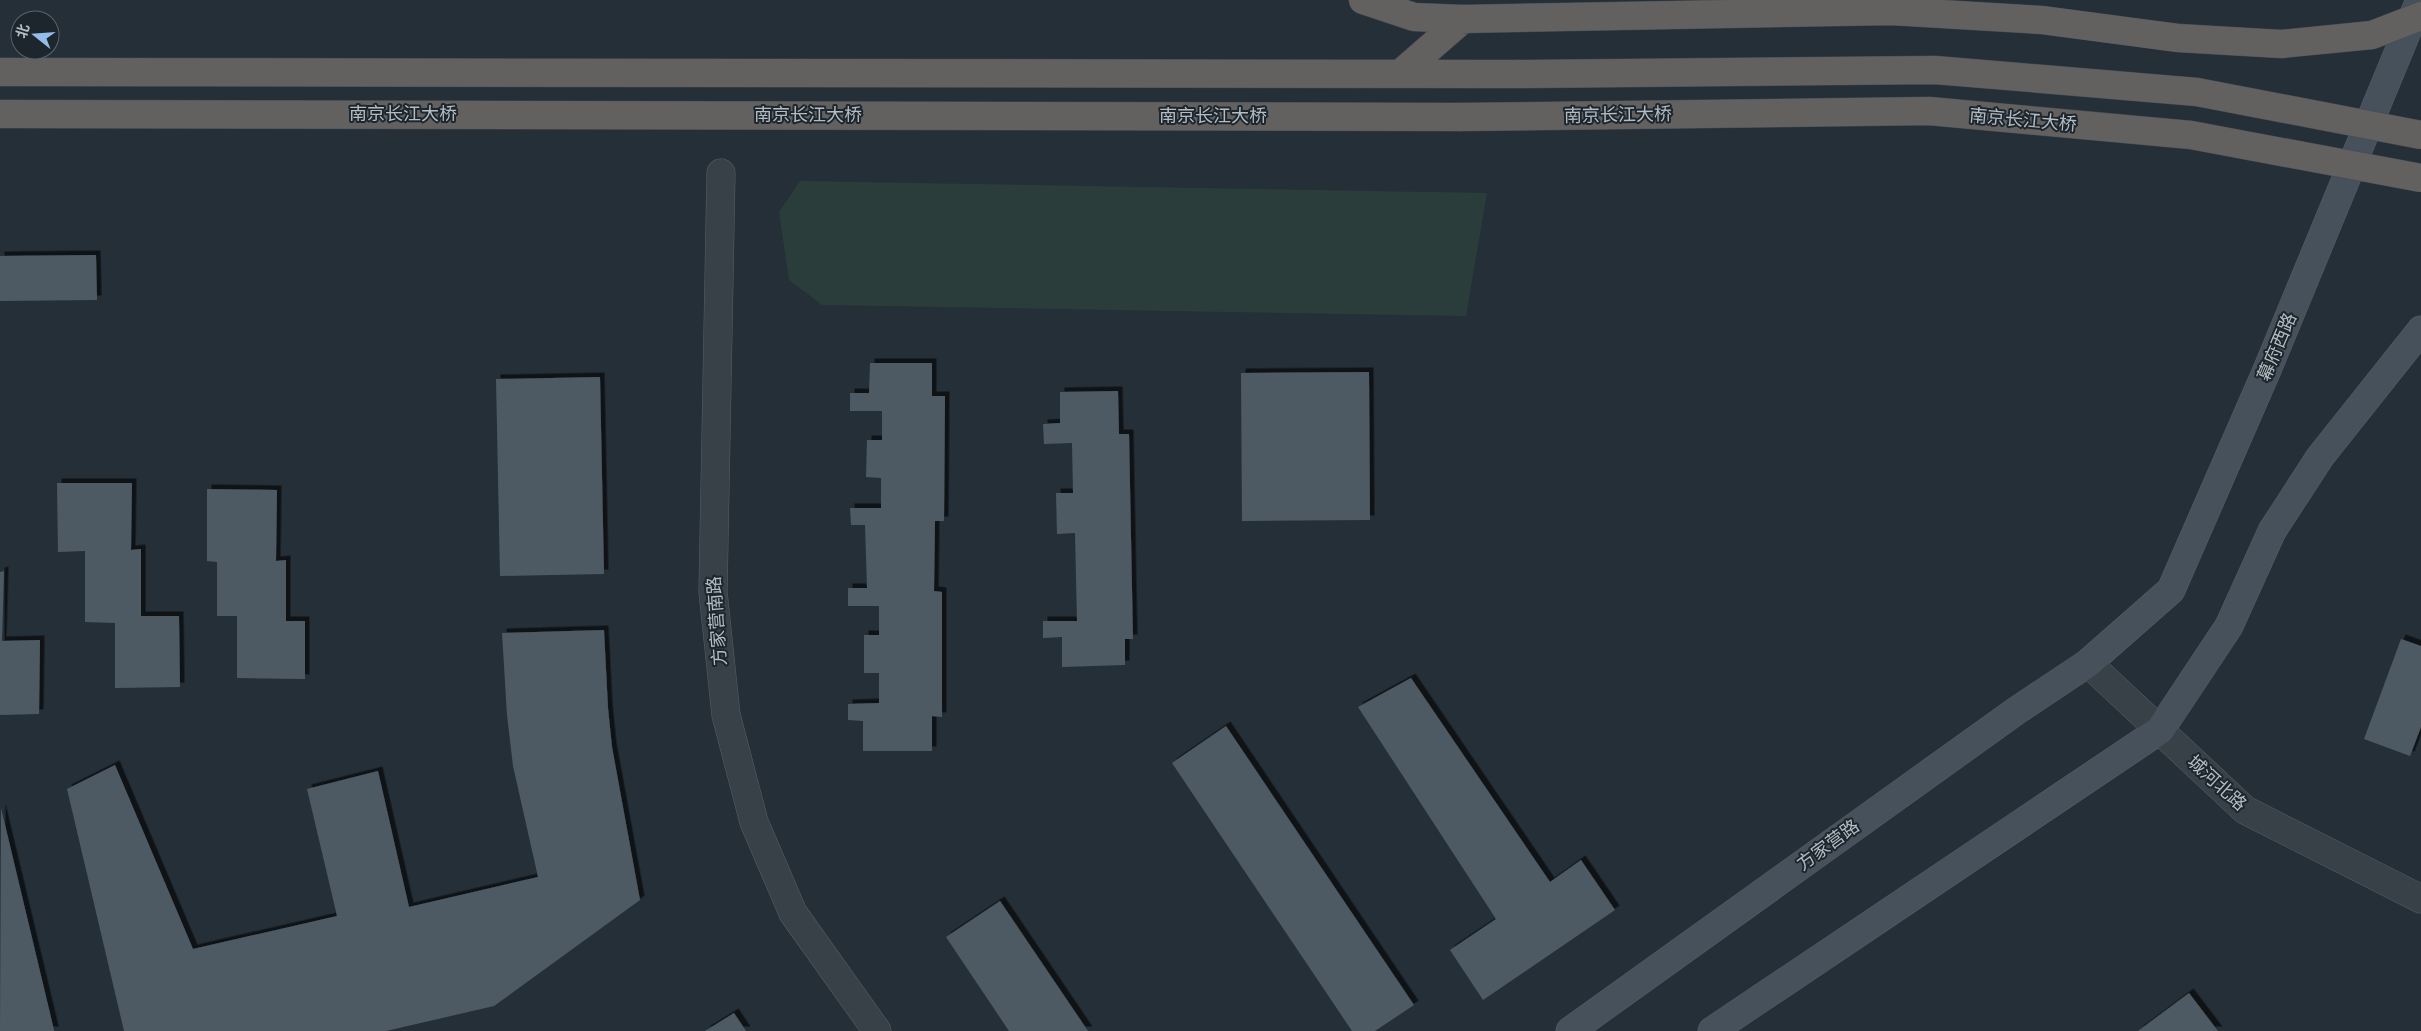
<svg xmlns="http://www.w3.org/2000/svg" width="2421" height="1031" viewBox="0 0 2421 1031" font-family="Overpass,'Noto Sans SC',sans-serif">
  <defs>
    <filter id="shadow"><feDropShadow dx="4.5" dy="-4.5" stdDeviation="0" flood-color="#0009"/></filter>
  </defs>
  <rect width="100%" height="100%" fill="#252f38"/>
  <path fill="#2a3d3b" d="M 800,181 L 1487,193 L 1466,316 L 822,305 L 789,280 L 779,212 Z"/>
  <g fill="#4e5a63" filter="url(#shadow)">
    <path d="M 96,255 L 97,300 L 0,301 L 0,256 Z"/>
    <path d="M 870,363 L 932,363 L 932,396 L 945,396 L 944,521 L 935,521 L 934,591 L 942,592 L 942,717 L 932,716 L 932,751 L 863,751 L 863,721 L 848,720 L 848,704 L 879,703 L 879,673 L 864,673 L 864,635 L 879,635 L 879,606 L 848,606 L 848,588 L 867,588 L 865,525 L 851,525 L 850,508 L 881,508 L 881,478 L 866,477 L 867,440 L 882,440 L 882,411 L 850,411 L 850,393 L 869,393 Z"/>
    <path d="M 1369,372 L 1370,520 L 1242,521 L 1241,373 Z"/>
    <path d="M 600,377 L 604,574 L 500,576 L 496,379 Z"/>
    <path d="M 1118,391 L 1119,434 L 1129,434 L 1133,639 L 1125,639 L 1125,665 L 1062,667 L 1062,637 L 1043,638 L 1043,621 L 1077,621 L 1075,533 L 1057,534 L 1056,493 L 1073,493 L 1072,443 L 1044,444 L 1043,424 L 1060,423 L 1060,392 Z"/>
    <path d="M 57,483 L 132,483 L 131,550 L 141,549 L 141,616 L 179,616 L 180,687 L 115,688 L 115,623 L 85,622 L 85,551 L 58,552 Z"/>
    <path d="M 207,489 L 277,490 L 276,561 L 286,560 L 286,621 L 305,621 L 305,679 L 237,678 L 237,616 L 217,616 L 217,562 L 207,561 Z"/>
    <path d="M 4,571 L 2,641 L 40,640 L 39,714 L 0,715 L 0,572 Z"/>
    <path d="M 604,630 L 608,708 L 612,747 L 640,900 L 494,1006 L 386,1031 L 124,1031 L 67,789 L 115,765 L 193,949 L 337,916 L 307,789 L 378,771 L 409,907 L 538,877 L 513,766 L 507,715 L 502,633 Z"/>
    <path d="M 2401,639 L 2421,646 L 2421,727 L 2410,756 L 2364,739 Z"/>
    <path d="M 1411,678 L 1550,882 L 1581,860 L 1615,910 L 1483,1000 L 1450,950 L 1496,919 L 1358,707 Z"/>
    <path d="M 1226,726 L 1414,1005 L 1375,1031 L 1352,1031 L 1172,763 Z"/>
    <path d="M 1,808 L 54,1030 L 54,1031 L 0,1031 Z"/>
    <path d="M 1000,901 L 1088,1031 L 1009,1031 L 946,937 Z"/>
    <path d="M 2189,993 L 2218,1031 L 2138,1031 Z"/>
    <path d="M 734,1013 L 746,1031 L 705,1031 Z"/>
  </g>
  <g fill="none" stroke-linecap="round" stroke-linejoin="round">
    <g stroke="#575f66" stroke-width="29">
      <g id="tertiary">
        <path d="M 721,173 L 713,592 L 726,715 L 754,822 L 793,913 L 877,1031"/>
        <path d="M 2088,663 L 2245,810 L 2421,899"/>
      </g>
    </g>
    <g stroke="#575f66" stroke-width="29">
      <g id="secondary">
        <path d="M 1570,1031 L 2016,711 L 2088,663 L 2171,590 L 2267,370 L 2420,0"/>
        <path d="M 1712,1031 L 2160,730 L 2229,626 L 2272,531 L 2320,457 L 2421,330"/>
      </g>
    </g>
    <g stroke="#444c53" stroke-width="29">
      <g id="trunk">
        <path d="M 1363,0 L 1414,17 L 1463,19"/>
        <path d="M 0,72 L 1516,74"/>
        <path d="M 1401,73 L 1463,19"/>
        <path d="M 0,114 L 1458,117"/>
      </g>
    </g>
    <use href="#tertiary" stroke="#384148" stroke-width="28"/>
    <use href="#secondary" stroke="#47515b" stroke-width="28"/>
    <use href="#trunk" stroke="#626160" stroke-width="28"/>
    <g stroke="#444c53" stroke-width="29" stroke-linecap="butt">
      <g id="trunk-bridge">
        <path d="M 1463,19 L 1891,11 L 2042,20 L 2178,38 L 2281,44 L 2372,35 L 2421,16"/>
        <path d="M 1516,74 L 1935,70 L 2197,92 L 2421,135"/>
        <path d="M 1458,117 L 1929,111 L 2191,135 L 2421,178"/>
      </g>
    </g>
    <use href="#trunk-bridge" stroke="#626160" stroke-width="28"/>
  </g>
  <g text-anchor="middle" stroke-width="4" stroke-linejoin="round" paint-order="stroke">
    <g font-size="18" fill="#b4bcc4" stroke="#1e262d">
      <text x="403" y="120">南京长江大桥</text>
      <text x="808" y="121">南京长江大桥</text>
      <text transform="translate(1618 115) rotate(-1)" y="6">南京长江大桥</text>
      <text x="1213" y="122">南京长江大桥</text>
      <text transform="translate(2023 120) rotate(5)" y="6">南京长江大桥</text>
      <text transform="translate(2277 347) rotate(-67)" y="6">幕府西路</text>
      <text transform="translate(717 621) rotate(-94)" y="6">方家营南路</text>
      <text transform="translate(2217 783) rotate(42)" y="6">城河北路</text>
      <text transform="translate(1828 845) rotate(-36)" y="6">方家营路</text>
    </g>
  </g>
  <g transform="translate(35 35) rotate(287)"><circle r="24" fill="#1e262d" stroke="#5a6269"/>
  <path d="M0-4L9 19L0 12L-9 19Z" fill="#93beea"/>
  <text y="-8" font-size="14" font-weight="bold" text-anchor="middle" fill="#b4bcc4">北</text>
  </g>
</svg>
